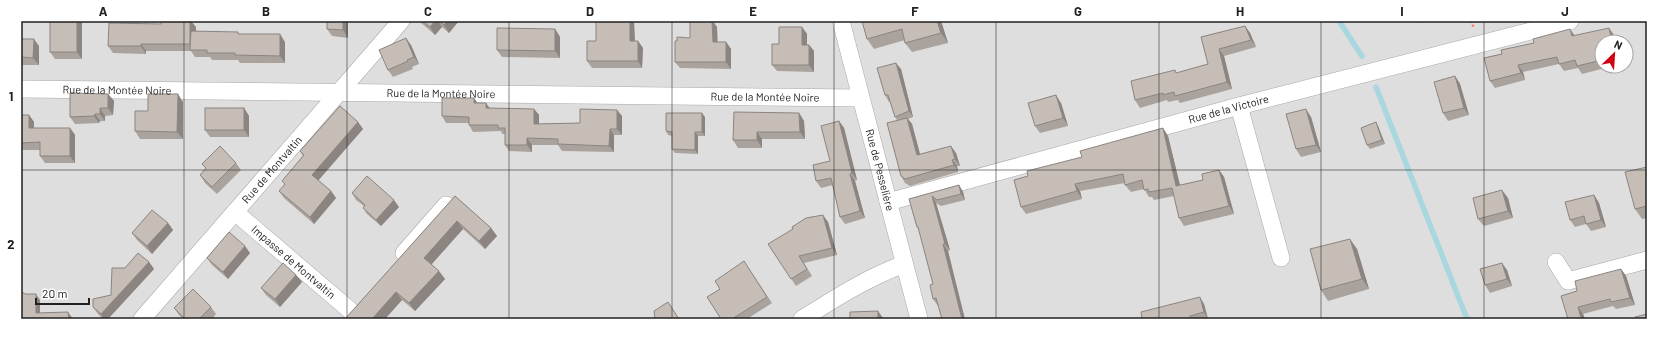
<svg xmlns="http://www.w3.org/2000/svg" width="1668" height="340" viewBox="0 0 1668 340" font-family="Barlow,sans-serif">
  <rect width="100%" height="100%" fill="#f1ede8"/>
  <path fill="#dfdede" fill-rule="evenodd" d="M 21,21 L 1647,21 L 1647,319 L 21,319 ZM 1602,42 L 1626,42 L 1626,66 L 1602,66 Z"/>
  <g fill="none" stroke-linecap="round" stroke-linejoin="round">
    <g stroke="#a8d7df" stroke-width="5.5">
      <path d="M 1339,21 L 1362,56"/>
      <path d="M 1376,87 L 1467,319"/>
    </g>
    <g stroke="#a8a8a8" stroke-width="18">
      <g id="minor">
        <path id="s1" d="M 841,21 L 919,319"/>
        <path id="s2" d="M 21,89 L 860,98"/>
        <path d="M 1239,106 L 1281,258"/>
        <path id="s3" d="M 888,202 L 1239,106 L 1570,21"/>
        <path id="s4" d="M 235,212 L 352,312"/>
        <path d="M 404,253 L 446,205"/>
        <path d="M 1556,262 L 1568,281 L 1647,260"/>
        <path id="s5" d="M 142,319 L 401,21"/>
        <path d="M 802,319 C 837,297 865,279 904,264"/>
      </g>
    </g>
    <path stroke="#fb736f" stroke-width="2.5" stroke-dasharray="2 2" stroke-linecap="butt" d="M 1471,21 L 1474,28"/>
    <use href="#minor" stroke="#fff" stroke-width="17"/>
  </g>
  <g fill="#aaa39d">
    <path d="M 50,21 L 80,21 L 82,23 L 82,59 L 55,59 L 50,52 Z"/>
    <path d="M 327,21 L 348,21 L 348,38 L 332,36 L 327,29 Z"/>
    <path d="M 419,21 L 458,21 L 458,22 L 449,33 L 442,27 L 435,35 Z"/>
    <path d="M 596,21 L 634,21 L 635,41 L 638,41 L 643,48 L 642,68 L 592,68 L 587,61 L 596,41 Z"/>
    <path d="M 690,21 L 713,21 L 717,27 L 717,42 L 726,42 L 731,49 L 731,69 L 680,68 L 675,62 L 677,41 L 690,38 Z"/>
    <path d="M 862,21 L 941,21 L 948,43 L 912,52 L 905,43 L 905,40 L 874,49 L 867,39 Z"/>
    <path d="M 1416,21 L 1424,21 L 1418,23 Z"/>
    <path d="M 1245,26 L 1250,33 L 1256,47 L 1224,56 L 1232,89 L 1180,103 L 1178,100 L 1168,102 L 1167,100 L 1140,108 L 1135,100 L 1177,73 L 1208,64 L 1201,37 Z"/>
    <path d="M 196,27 L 196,31 L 240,34 L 285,42 L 285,63 L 240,63 L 238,60 L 212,60 L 210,57 L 195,57 L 191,51 L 146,51 L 146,54 L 113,53 L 108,46 Z"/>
    <path d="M 802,27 L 807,34 L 807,45 L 809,45 L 814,51 L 814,72 L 777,71 L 772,65 L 779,44 Z"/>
    <path d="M 555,29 L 560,37 L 560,58 L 502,57 L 497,50 Z"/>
    <path d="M 1614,35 L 1616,42 L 1602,42 L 1602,66 L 1613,66 L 1582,74 L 1578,68 L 1564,71 L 1559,64 L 1523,72 L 1525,80 L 1495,88 L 1490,81 L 1484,58 L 1574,36 Z"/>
    <path d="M 21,39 L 39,46 L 39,65 L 21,65 Z"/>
    <path d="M 411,45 L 419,64 L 412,67 L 413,69 L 393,77 L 388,70 Z"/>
    <path d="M 901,69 L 913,117 L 908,119 L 912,124 L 920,154 L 956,153 L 960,166 L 957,166 L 958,172 L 910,186 L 905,183 L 901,176 L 897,120 L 895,117 L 890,102 L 889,102 L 885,95 Z"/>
    <path d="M 1455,76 L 1460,84 L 1469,115 L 1448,121 L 1443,113 Z"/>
    <path d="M 108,94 L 114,101 L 113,115 L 105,116 L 105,121 L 100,121 L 99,123 L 75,124 L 70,117 Z"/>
    <path d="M 183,102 L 183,139 L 140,139 L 135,131 L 148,111 Z"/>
    <path d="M 478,103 L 490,108 L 534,109 L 539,115 L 539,124 L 580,123 L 617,110 L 622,116 L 622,135 L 614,135 L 614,152 L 562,151 L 558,145 L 532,145 L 532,152 L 509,151 L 505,145 L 505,134 L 502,134 L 501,131 L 473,132 L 469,125 L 469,123 L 446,123 L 442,116 Z"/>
    <path d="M 1061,103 L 1068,126 L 1040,133 L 1035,126 Z"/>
    <path d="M 244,108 L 249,116 L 249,137 L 210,137 L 205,130 Z"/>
    <path d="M 799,113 L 804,121 L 805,139 L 762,139 L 762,148 L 738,148 L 733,140 Z"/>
    <path d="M 21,115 L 29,115 L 34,122 L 34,128 L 70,128 L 75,135 L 75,163 L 45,163 L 40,156 L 40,150 L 23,150 L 21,148 Z"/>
    <path d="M 705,117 L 705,136 L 698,136 L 698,154 L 675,153 L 672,149 L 672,136 L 668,135 L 666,131 Z"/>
    <path d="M 1311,117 L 1321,152 L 1301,157 L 1296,149 Z"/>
    <path d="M 839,121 L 844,128 L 857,180 L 855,181 L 865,218 L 845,224 L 840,217 L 833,185 L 821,188 L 816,181 L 830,161 Z"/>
    <path d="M 358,122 L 363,129 L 318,180 L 331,191 L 336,198 L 314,224 L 284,198 L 279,191 L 285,185 L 282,181 L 303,156 L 300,151 Z"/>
    <path d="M 1378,126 L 1385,144 L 1370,149 L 1367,145 Z"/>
    <path d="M 1163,128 L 1168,136 L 1180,185 L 1203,180 L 1219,170 L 1224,177 L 1234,214 L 1184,226 L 1179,218 L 1174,196 L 1154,200 L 1152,197 L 1149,197 L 1144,189 L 1131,192 L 1125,185 L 1125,183 L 1080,191 L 1082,199 L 1026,214 L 1021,207 L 1028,176 Z"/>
    <path d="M 236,163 L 241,170 L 217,194 L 205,183 L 200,175 L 206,169 L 202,164 Z"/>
    <path d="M 1647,167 L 1647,218 L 1642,219 L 1635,209 Z"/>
    <path d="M 959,185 L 963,192 L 965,200 L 941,206 L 936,203 L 950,250 L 948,251 L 953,272 L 938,305 L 938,306 L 933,299 L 933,284 L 919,230 L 917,227 L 909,199 Z"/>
    <path d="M 352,193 L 399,207 L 381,226 L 367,214 L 363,208 L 364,206 L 356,200 Z"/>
    <path d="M 1594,195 L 1599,203 L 1606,227 L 1591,231 L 1586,224 L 1575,227 L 1570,220 Z"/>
    <path d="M 455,196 L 491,228 L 497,236 L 485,249 L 463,229 L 431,265 L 445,279 L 415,311 L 402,300 L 385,319 L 345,319 Z"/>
    <path d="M 1508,198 L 1513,218 L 1484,226 L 1478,219 Z"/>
    <path d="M 828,222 L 837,255 L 804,263 L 812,276 L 796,286 L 768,244 Z"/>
    <path d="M 168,223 L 173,230 L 152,254 L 137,240 L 132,233 Z"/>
    <path d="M 1357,249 L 1369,289 L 1328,301 L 1321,290 Z"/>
    <path d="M 250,253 L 228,279 L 212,265 L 207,258 Z"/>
    <path d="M 744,261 L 772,303 L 747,319 L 721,319 L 720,289 Z"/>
    <path d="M 149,262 L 154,269 L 108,319 L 103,319 L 98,314 L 93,307 L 111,295 L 125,268 Z"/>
    <path d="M 1621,269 L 1626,276 L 1635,305 L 1616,309 L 1613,306 L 1583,314 L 1585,319 L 1568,319 L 1577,291 Z"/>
    <path d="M 1507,270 L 1512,286 L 1490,293 L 1485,285 Z"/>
    <path d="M 296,275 L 302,282 L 280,307 L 266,295 L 261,288 Z"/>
    <path d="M 1204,304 L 1208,319 L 1142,319 Z"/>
    <path d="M 211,307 L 216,314 L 212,319 L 183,319 L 179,315 L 174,308 Z"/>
  </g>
  <g fill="#8b8480">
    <path d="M 77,21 L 80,21 L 82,23 L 82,59 L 77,52 Z"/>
    <path d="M 190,21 L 191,21 L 196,27 L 195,50 L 190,44 Z"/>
    <path d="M 343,21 L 348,21 L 348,38 L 343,30 Z"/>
    <path d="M 435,21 L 438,21 L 442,27 L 435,35 L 430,27 Z"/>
    <path d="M 447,21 L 458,21 L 458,22 L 449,33 L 444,25 Z"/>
    <path d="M 630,21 L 634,21 L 635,48 L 630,41 Z"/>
    <path d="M 712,21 L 717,27 L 718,49 L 713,42 Z"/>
    <path d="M 937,21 L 941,21 L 948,43 L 941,33 Z"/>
    <path d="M 1245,26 L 1250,33 L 1256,47 L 1251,40 Z"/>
    <path d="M 802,27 L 807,34 L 807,51 L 802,45 Z"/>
    <path d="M 1609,28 L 1614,35 L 1616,42 L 1612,42 Z"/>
    <path d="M 555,29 L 560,37 L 560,58 L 555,51 Z"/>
    <path d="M 1570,29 L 1575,36 L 1572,36 Z"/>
    <path d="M 280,34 L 285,42 L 285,63 L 280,56 Z"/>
    <path d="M 406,38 L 411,45 L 419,64 L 414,57 Z"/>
    <path d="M 34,39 L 39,46 L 39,65 L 33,58 Z"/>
    <path d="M 638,41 L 643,48 L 642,68 L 638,61 Z"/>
    <path d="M 726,42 L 731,49 L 731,69 L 726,62 Z"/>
    <path d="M 141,44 L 146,51 L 146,54 L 141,46 Z"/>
    <path d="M 809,45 L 814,51 L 814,72 L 809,65 Z"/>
    <path d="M 1219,49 L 1224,56 L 1232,89 L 1227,82 Z"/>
    <path d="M 896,63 L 901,69 L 913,117 L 909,111 Z"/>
    <path d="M 1518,65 L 1523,72 L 1525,80 L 1521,73 Z"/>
    <path d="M 1455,76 L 1460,84 L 1469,115 L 1464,108 Z"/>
    <path d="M 108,94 L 114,101 L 113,115 L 108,108 Z"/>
    <path d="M 178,94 L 183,102 L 183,139 L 177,132 Z"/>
    <path d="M 1056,95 L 1061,103 L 1068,126 L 1063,118 Z"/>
    <path d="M 474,98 L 479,105 L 474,103 Z"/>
    <path d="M 486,103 L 491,110 L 486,108 Z"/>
    <path d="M 100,108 L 105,116 L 105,121 L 100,114 Z"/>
    <path d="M 244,108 L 249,116 L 249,137 L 244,130 Z"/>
    <path d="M 534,109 L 539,115 L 539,130 L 534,124 Z"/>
    <path d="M 1306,109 L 1311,117 L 1321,152 L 1316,145 Z"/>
    <path d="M 617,110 L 622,116 L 622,135 L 617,129 Z"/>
    <path d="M 702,113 L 705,117 L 705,136 L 702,132 Z"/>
    <path d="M 799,113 L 804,121 L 805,139 L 800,132 Z"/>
    <path d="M 95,114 L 100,121 L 99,123 L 94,116 Z"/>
    <path d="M 29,115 L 34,122 L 34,135 L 29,128 Z"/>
    <path d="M 907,118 L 912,124 L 922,162 L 917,155 Z"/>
    <path d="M 839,121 L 844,128 L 857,180 L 852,173 Z"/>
    <path d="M 358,122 L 363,129 L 317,182 L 312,175 Z"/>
    <path d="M 1376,122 L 1378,126 L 1385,144 L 1382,140 Z"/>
    <path d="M 70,128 L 75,135 L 75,163 L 70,156 Z"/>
    <path d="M 1163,128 L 1168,136 L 1182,194 L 1176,186 Z"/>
    <path d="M 610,129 L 614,135 L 614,152 L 609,146 Z"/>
    <path d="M 695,132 L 698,136 L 698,154 L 695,150 Z"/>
    <path d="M 757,132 L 762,139 L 762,148 L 757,140 Z"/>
    <path d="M 527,138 L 532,145 L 532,152 L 527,145 Z"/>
    <path d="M 951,146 L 956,153 L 960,166 L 955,159 Z"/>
    <path d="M 952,160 L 957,166 L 958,172 L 954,165 Z"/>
    <path d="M 1219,170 L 1224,177 L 1234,214 L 1229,206 Z"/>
    <path d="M 850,174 L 855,181 L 865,218 L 860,211 Z"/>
    <path d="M 1075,184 L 1080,191 L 1082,199 L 1077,191 Z"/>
    <path d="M 959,185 L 963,192 L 965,200 L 961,194 Z"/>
    <path d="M 1502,190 L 1508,198 L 1513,218 L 1508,211 Z"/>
    <path d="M 331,191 L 336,198 L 314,224 L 310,217 Z"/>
    <path d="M 1594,195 L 1599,203 L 1606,227 L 1601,220 Z"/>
    <path d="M 932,196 L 936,203 L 950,250 L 945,244 Z"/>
    <path d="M 394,200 L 399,207 L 381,226 L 376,220 Z"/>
    <path d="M 823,215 L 828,222 L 837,255 L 832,248 Z"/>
    <path d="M 457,221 L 463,229 L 430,266 L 424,258 Z"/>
    <path d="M 168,223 L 173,230 L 152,254 L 147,246 Z"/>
    <path d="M 491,228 L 497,236 L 485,249 L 479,241 Z"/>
    <path d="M 1350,239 L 1357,249 L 1369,289 L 1362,279 Z"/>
    <path d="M 943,244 L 948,251 L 965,319 L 962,319 Z"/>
    <path d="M 245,246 L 250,253 L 228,279 L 223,272 Z"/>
    <path d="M 149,262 L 154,269 L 108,319 L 104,319 L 101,314 Z"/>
    <path d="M 1502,263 L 1507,270 L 1512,286 L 1507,279 Z"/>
    <path d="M 1621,269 L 1626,276 L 1635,305 L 1630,298 Z"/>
    <path d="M 439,271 L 445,279 L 415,311 L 409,303 Z"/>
    <path d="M 296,275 L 302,282 L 280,307 L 275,299 Z"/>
    <path d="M 396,292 L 402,300 L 385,319 L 372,319 Z"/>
    <path d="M 36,294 L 40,300 L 40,319 L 36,313 Z"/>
    <path d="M 1200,297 L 1204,304 L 1208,319 L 1204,312 Z"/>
    <path d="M 1578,307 L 1583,314 L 1585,319 L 1582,319 L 1581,318 Z"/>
    <path d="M 878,311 L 883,318 L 883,319 L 878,319 Z"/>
    <path d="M 68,312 L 73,319 L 69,319 Z"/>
  </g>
  <g fill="#c6bdb7" stroke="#8b8480">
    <rect x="50" y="21" width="27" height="31"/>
    <path d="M 161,21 L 190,21 L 190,44 L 141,44 L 141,46 L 108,46 L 109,23 L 161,24 Z"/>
    <path d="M 327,21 L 343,21 L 343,30 L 327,29 Z"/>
    <path d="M 423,21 L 435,21 L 430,27 Z"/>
    <path d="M 439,21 L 447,21 L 444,25 Z"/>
    <path d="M 596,21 L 630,21 L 630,41 L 638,41 L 638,61 L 587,61 L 587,41 L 596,41 Z"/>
    <path d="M 690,21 L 712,21 L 713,42 L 726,42 L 726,62 L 675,62 L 675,41 L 677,41 L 677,37 L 690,38 Z"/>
    <path d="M 862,21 L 937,21 L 941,33 L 905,43 L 902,29 L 867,39 Z"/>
    <path d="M 1245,26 L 1251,40 L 1219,49 L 1227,82 L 1175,96 L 1174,92 L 1163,95 L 1163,93 L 1135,100 L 1131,81 L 1175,70 L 1176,73 L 1208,64 L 1201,37 Z"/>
    <path d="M 779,27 L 802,27 L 802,45 L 809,45 L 809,65 L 772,65 L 772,44 L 779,44 Z"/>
    <path d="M 497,28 L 555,29 L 555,51 L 497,50 Z"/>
    <path d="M 1609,28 L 1612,42 L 1602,42 L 1602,60 L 1577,66 L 1575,60 L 1559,64 L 1557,57 L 1518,65 L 1521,73 L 1490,81 L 1484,58 L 1502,54 L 1501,50 L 1534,43 L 1533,39 L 1570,29 L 1572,36 Z"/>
    <path d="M 191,31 L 238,32 L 238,34 L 280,34 L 280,56 L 235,55 L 235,53 L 207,53 L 207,50 L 190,50 Z"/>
    <path d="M 406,38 L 414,57 L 407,60 L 408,61 L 388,70 L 379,50 Z"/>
    <path d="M 21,39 L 34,39 L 33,58 L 21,57 Z"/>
    <path d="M 896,63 L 909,111 L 895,117 L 888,95 L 885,95 L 877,68 Z"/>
    <path d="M 1455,76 L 1464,108 L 1443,113 L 1434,82 Z"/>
    <path d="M 70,93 L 108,94 L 108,108 L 100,108 L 100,114 L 95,114 L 94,116 L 70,117 Z"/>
    <path d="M 148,94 L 178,94 L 177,132 L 135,131 L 135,111 L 148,111 Z"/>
    <path d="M 1056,95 L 1063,118 L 1035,126 L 1028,103 Z"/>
    <path d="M 442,98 L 474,98 L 474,103 L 486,103 L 486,108 L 534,109 L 534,124 L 580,123 L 580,109 L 617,110 L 617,129 L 610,129 L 609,146 L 558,144 L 558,139 L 527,138 L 527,145 L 505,145 L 505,128 L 498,128 L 498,125 L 469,125 L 469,117 L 442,116 Z"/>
    <path d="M 340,106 L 358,122 L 312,175 L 331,191 L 310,217 L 279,191 L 285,184 L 282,181 L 304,155 L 300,151 Z"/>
    <rect x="205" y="108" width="39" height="22"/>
    <path d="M 1306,109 L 1316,145 L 1296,149 L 1286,114 Z"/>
    <path d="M 734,112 L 799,113 L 800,132 L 757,132 L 757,140 L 733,140 Z"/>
    <path d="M 666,113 L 702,113 L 702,132 L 695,132 L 695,150 L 672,149 L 672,132 L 666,131 Z"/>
    <path d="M 21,115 L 29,115 L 29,128 L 70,128 L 70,156 L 40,156 L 40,142 L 21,143 Z"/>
    <path d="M 907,118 L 917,155 L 951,146 L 955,159 L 952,160 L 954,165 L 905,179 L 901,176 L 887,123 Z"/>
    <path d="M 839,121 L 852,173 L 850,174 L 860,211 L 840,217 L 831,178 L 816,181 L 813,165 L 830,161 L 821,126 Z"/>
    <path d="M 1376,122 L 1382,140 L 1367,145 L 1361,128 Z"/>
    <path d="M 1163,128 L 1176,186 L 1203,180 L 1202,174 L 1219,170 L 1229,206 L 1179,218 L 1172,188 L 1149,192 L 1148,189 L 1144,190 L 1142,180 L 1125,185 L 1123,174 L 1075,184 L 1077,191 L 1021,207 L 1014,180 L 1028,176 L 1027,171 L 1082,157 L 1080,151 Z"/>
    <path d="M 220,146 L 236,163 L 212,187 L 200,175 L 206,168 L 202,164 Z"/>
    <path d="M 1647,167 L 1647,206 L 1635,209 L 1625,172 Z"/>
    <path d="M 367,176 L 394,200 L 376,220 L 363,208 L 365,205 L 352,193 Z"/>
    <path d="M 959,185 L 961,194 L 937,200 L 932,196 L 945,244 L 943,244 L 962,319 L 942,319 L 936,298 L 933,299 L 930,285 L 933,284 L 918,227 L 917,227 L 909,199 Z"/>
    <path d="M 1502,190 L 1508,211 L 1478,219 L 1473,198 Z"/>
    <path d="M 1594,195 L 1601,220 L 1586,224 L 1584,216 L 1570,220 L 1565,202 Z"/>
    <path d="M 455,196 L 491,228 L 479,241 L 457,221 L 424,258 L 439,271 L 409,303 L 396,292 L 372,319 L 345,319 Z"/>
    <path d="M 152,210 L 168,223 L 147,246 L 132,233 Z"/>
    <path d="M 823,215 L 832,248 L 799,256 L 807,269 L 791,279 L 768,244 L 793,229 L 792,227 L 806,218 Z"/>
    <path d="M 229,232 L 245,246 L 223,272 L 207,258 Z"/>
    <path d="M 1350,239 L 1362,279 L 1321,290 L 1310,249 Z"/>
    <path d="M 138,253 L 149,262 L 101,314 L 93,307 L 93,299 L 111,295 L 112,268 L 125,268 Z"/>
    <path d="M 744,261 L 767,297 L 732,319 L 721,319 L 707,297 L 720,289 L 715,281 Z"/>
    <path d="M 283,263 L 296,275 L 275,299 L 261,288 Z"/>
    <path d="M 1502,263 L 1507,279 L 1485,285 L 1480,269 Z"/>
    <path d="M 1621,269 L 1630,298 L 1611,302 L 1610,299 L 1578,307 L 1581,318 L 1578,319 L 1568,319 L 1561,296 L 1577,291 L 1575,281 Z"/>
    <path d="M 193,289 L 211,307 L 199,319 L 185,319 L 174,308 Z"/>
    <path d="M 21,291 L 25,294 L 36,294 L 36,313 L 68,312 L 69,319 L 21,319 Z"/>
    <path d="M 1200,297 L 1204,312 L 1190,316 L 1190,319 L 1142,319 L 1141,312 Z"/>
    <path d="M 668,302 L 679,319 L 655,319 L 654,311 Z"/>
    <path d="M 878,311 L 878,319 L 850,319 L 850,312 Z"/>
    <path d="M 1647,314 L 1647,319 L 1636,319 L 1635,317 Z"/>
  </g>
  <path fill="none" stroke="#212121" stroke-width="1" stroke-opacity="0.55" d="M 184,21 L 184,319M 347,21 L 347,319M 509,21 L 509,319M 672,21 L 672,319M 834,21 L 834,319M 996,21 L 996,319M 1159,21 L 1159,319M 1321,21 L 1321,319M 1484,21 L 1484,319M 21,170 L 1647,170"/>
  <g text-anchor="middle" stroke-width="3" stroke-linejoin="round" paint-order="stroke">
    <g font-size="11" fill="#212121" stroke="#fff">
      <text dy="4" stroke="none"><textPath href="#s2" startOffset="96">Rue de la Montée Noire</textPath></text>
      <text dy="4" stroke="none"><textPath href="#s2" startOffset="420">Rue de la Montée Noire</textPath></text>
      <text dy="4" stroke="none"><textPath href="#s2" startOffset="744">Rue de la Montée Noire</textPath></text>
      <text dy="4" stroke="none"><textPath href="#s3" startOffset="353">Rue de la Victoire</textPath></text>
      <text dy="4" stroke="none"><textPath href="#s5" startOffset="198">Rue de Montvaltin</textPath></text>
      <text dy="4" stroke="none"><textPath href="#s1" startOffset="154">Rue de Pesselière</textPath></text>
      <text dy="4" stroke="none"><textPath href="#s4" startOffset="77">Impasse de Montvaltin</textPath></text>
    </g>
  </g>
  <rect width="1668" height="340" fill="none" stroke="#ffffff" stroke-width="44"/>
  <g transform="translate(1614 54) rotate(25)"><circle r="19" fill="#ffffff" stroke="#a6a6a6"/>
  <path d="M0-3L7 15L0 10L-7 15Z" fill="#d20011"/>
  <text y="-6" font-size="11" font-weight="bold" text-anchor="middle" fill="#212121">N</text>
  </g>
  <path d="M36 298v6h53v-6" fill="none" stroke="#212121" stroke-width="2"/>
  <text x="42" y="298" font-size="12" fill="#212121" stroke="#ffffff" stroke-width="3" paint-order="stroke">20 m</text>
  <rect x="22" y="22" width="1624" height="296" fill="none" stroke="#212121" stroke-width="1.5"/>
  <g font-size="13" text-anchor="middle" font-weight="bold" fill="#212121">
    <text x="103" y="16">A</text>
    <text x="266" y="16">B</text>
    <text x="428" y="16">C</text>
    <text x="590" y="16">D</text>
    <text x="753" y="16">E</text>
    <text x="915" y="16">F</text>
    <text x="1078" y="16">G</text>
    <text x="1240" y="16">H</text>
    <text x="1402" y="16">I</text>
    <text x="1565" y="16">J</text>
    <text x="11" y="101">1</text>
    <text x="11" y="249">2</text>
  </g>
</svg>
